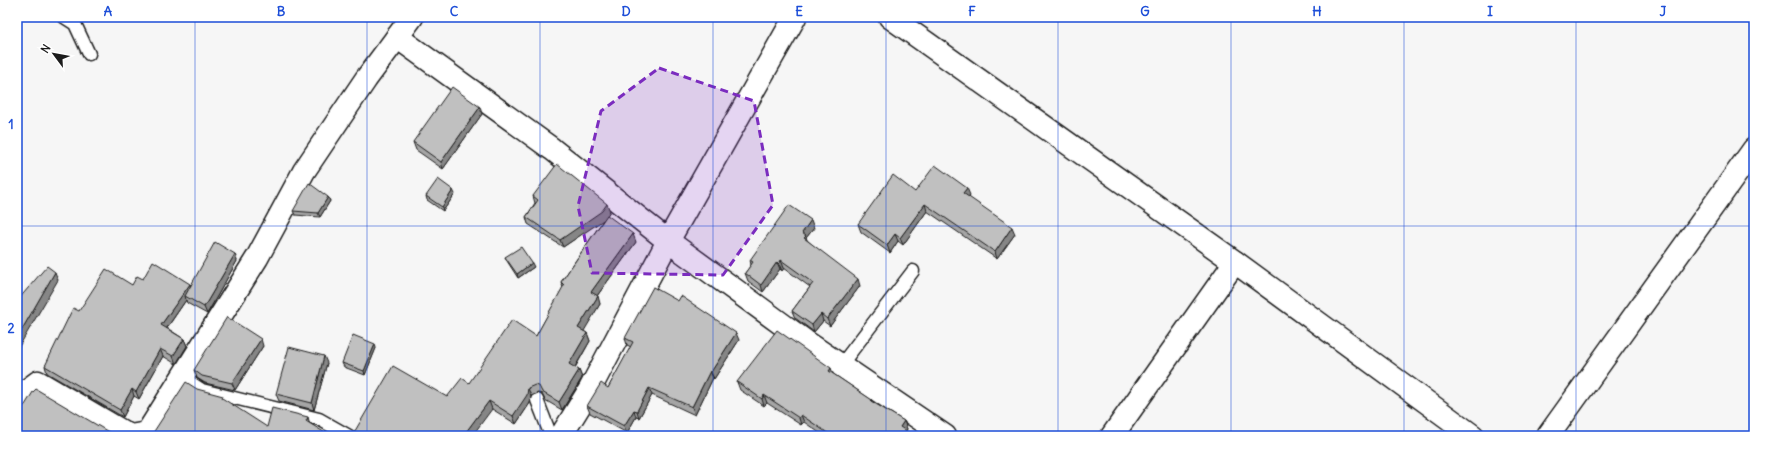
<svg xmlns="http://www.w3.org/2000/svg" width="1771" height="453" viewBox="0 0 1771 453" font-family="Delius,sans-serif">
  <rect width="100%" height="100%" fill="#f6f6f6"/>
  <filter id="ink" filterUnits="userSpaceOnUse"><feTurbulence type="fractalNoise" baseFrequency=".025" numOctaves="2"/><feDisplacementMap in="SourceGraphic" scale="8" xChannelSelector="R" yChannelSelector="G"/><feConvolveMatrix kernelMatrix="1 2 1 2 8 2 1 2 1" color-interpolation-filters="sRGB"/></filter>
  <g filter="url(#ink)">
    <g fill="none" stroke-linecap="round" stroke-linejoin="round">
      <g stroke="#1c1c1c" stroke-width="15">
        <g id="lane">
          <path d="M 64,17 L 75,24 L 89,54"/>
          <path d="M 841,365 L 913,271"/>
          <path d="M 182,377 L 202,390 L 319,419 L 349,436"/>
          <path d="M 537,400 L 551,436"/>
        </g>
      </g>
      <g stroke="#1c1c1c" stroke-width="25">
        <g id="street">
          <path d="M 890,17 L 1235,262 L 1473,436"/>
          <path d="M 397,37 L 552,149 L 668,241 L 805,341 L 945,436"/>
          <path d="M 17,406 L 26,391 L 38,382 L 130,436 L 147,433 L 257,258 L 304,171 L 366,79 L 412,17"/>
          <path d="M 561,436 L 590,389 L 668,241 L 795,17"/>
          <path d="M 1112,436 L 1235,262"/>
          <path d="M 1548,436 L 1754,149"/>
        </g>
      </g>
      <use href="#lane" stroke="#fff" stroke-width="12"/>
      <use href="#street" stroke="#fff" stroke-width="22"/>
    </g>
    <g fill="#a5a5a5" stroke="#1c1c1c">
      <path d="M 482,114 L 443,169 L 416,150 L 413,142 Z"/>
      <path d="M 915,192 L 970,195 L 968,197 L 1015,234 L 997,259 L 927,211 L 903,245 L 898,241 L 890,253 L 861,232 L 858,224 Z"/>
      <path d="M 455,194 L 443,211 L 427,200 L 426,196 Z"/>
      <path d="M 533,196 L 610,211 L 607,215 L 636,242 L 597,296 L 600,304 L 583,331 L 587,333 L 590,341 L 575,368 L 579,370 L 582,378 L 562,410 L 545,400 L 542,394 L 538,393 L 531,396 L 530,403 L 516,424 L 492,409 L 447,397 L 469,383 L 536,336 L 563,288 L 561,282 L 604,219 L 563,247 L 528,224 L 526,217 L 535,203 Z"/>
      <path d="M 328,197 L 330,201 L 320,217 L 295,215 L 293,211 Z"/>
      <path d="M 814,228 L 806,238 L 808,241 L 860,286 L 830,326 L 823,321 L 814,332 L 795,318 L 792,311 L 810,287 L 784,268 L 782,271 L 780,269 L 763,292 L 748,281 L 745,273 L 751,265 L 750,260 Z"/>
      <path d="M 235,254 L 237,261 L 207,314 L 187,303 L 186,300 L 167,328 L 184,339 L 187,346 L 176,364 L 163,356 L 139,399 L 134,396 L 123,417 L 47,373 L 45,366 L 79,311 L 132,285 L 143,279 L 191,285 Z"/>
      <path d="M 505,257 L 534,267 L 518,278 L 507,261 Z"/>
      <path d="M 625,338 L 739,340 L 714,379 L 713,378 L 695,415 L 652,395 L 639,418 L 636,417 L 627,433 L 590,413 L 587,406 L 608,388 L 631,347 L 627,345 Z"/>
      <path d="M 263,346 L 235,390 L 205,383 L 197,378 L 194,370 Z"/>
      <path d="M 376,348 L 365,375 L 344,367 L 342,363 Z"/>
      <path d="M 327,363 L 314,410 L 279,401 L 276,394 Z"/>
      <path d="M 833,374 L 873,403 L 904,421 L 907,429 L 906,431 L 914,436 L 824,436 L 804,422 L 801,425 L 767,403 L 764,406 L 740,390 L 737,382 Z"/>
    </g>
    <g fill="#868686" stroke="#1c1c1c">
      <path d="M 480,107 L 482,114 L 443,169 L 441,162 Z"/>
      <path d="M 967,188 L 970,195 L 966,201 L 963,193 Z"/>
      <path d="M 453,190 L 455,194 L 443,211 L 442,207 Z"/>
      <path d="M 328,197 L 330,201 L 320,217 L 318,213 Z"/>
      <path d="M 607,204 L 610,211 L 605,219 L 563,247 L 560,240 Z"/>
      <path d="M 925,204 L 927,211 L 903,245 L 900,238 Z"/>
      <path d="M 811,220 L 814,228 L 806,238 L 808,243 L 806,246 L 802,233 Z"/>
      <path d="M 1012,227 L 1015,234 L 997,259 L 995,252 Z"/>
      <path d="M 633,234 L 636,242 L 594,300 L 591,292 Z"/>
      <path d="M 895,234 L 898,241 L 890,253 L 887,245 Z"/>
      <path d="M 235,254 L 237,261 L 207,314 L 204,307 Z"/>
      <path d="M 781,260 L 784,268 L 782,271 L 779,264 Z"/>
      <path d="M 777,262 L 780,269 L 763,292 L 761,285 Z"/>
      <path d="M 532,263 L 534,267 L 518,278 L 517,274 Z"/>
      <path d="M 55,272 L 58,280 L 17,350 L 17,338 Z"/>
      <path d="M 858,279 L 860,286 L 830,326 L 827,319 Z"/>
      <path d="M 190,284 L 193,291 L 185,296 L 186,300 L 164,332 L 161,325 Z"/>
      <path d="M 598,296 L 600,304 L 581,336 L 578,328 Z"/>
      <path d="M 821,314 L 823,321 L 814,332 L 812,325 Z"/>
      <path d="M 587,333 L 590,341 L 572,372 L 569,364 Z"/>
      <path d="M 736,333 L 739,340 L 714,379 L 711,372 Z"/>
      <path d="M 184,339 L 187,346 L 176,364 L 173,356 Z"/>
      <path d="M 261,339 L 263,346 L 235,390 L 232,383 Z"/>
      <path d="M 375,344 L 376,348 L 365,375 L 364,371 Z"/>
      <path d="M 160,349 L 163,356 L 139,399 L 136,392 Z"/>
      <path d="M 324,356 L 327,363 L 314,410 L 312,403 Z"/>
      <path d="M 831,368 L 834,376 L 829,371 Z"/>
      <path d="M 579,370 L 582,378 L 562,410 L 559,402 Z"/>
      <path d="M 710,371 L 713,378 L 695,415 L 692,407 Z"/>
      <path d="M 528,388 L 531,396 L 530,403 L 516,424 L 513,416 Z"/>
      <path d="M 649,388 L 652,395 L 639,418 L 637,411 Z"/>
      <path d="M 132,389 L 134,396 L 123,417 L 120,410 Z"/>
      <path d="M 764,395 L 767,403 L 764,406 L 762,399 Z"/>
      <path d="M 489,401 L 492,409 L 472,436 L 463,436 Z"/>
      <path d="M 634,410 L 636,417 L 627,433 L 624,426 Z"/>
      <path d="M 801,415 L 804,422 L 801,425 L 799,418 Z"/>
      <path d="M 308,417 L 310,425 L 306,421 Z"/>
      <path d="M 904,421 L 907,429 L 903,435 L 900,427 Z"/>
    </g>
    <g fill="#c0c0c0" stroke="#1c1c1c">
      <path d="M 452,87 L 480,107 L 441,162 L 413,142 Z"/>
      <path d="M 557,164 L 607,204 L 602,211 L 560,240 L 526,217 L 538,200 L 533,196 Z"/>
      <path d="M 935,165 L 967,188 L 963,193 L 1012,227 L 995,252 L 925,204 L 900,238 L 895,234 L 887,245 L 858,224 L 893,175 L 915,192 Z"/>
      <path d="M 438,179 L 453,190 L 442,207 L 426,196 Z"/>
      <path d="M 309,183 L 328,197 L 318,213 L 293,211 Z"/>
      <path d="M 789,205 L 811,220 L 802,233 L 806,236 L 804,238 L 858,279 L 827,319 L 821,314 L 812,325 L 792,311 L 813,283 L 781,260 L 779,264 L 777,262 L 761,285 L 745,273 L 753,262 L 750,260 Z"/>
      <path d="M 607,215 L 633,234 L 591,292 L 598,296 L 578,328 L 587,333 L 569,364 L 579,370 L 559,402 L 542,392 L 539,386 L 535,385 L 528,388 L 527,395 L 513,416 L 489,401 L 463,436 L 352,436 L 393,366 L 447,397 L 462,378 L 469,383 L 512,320 L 536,336 L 564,285 L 561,282 Z"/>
      <path d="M 215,242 L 235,254 L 204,307 L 185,296 Z"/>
      <path d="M 521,247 L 532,263 L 517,274 L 505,257 Z"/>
      <path d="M 153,261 L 190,284 L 161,325 L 184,339 L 173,356 L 160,349 L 136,392 L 132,389 L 120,410 L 45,366 L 73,308 L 79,311 L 106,269 L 132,285 L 137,276 L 143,279 Z"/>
      <path d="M 47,266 L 55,272 L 17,338 L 17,301 Z"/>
      <path d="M 653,287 L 678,301 L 681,296 L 736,333 L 711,372 L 710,371 L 692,407 L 649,388 L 637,411 L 634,410 L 624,426 L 587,406 L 601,383 L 608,388 L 633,342 L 625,338 Z"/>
      <path d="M 227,317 L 261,339 L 232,383 L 202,376 L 194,370 Z"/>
      <path d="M 777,330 L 831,368 L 829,371 L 872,400 L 871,401 L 904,421 L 900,427 L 914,436 L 832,436 L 801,415 L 799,418 L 764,395 L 762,399 L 737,382 Z"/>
      <path d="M 353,335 L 375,344 L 364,371 L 342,363 Z"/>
      <path d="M 289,347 L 324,356 L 312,403 L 276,394 Z"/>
      <path d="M 186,382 L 197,389 L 223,396 L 222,398 L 267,427 L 272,408 L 308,417 L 306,421 L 330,436 L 151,436 Z"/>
      <path d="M 36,389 L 112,434 L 111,436 L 17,436 L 17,413 L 19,410 L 25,405 L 33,392 Z"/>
    </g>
  </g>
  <path fill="#7b2cbf" fill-opacity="0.2" stroke="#7b2cbf" stroke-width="3" stroke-dasharray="8 5" stroke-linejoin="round" d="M 659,68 L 754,101 L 773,205 L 723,275 L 592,273 L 578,206 L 601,111 Z"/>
  <path fill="none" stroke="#1d4ed8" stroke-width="1" stroke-opacity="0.55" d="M 195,17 L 195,436M 367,17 L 367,436M 540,17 L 540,436M 713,17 L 713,436M 886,17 L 886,436M 1058,17 L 1058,436M 1231,17 L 1231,436M 1404,17 L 1404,436M 1576,17 L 1576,436M 17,226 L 1754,226"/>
  <rect width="1771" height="453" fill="none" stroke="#fff" stroke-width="44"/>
  <g transform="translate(54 54) rotate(302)" stroke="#ffffff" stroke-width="3" paint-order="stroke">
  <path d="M0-3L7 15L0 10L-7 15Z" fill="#1c1c1c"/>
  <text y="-6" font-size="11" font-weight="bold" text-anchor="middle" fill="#1c1c1c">N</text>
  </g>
  <rect x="22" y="22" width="1727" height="409" fill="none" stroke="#1d4ed8" stroke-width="1.5"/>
  <g font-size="13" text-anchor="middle" font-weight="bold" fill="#1d4ed8">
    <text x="108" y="16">A</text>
    <text x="281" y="16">B</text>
    <text x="454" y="16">C</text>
    <text x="626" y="16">D</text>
    <text x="799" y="16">E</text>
    <text x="972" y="16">F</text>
    <text x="1145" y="16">G</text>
    <text x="1317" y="16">H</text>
    <text x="1490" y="16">I</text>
    <text x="1663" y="16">J</text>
    <text x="11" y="129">1</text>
    <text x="11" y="333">2</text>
  </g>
</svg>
